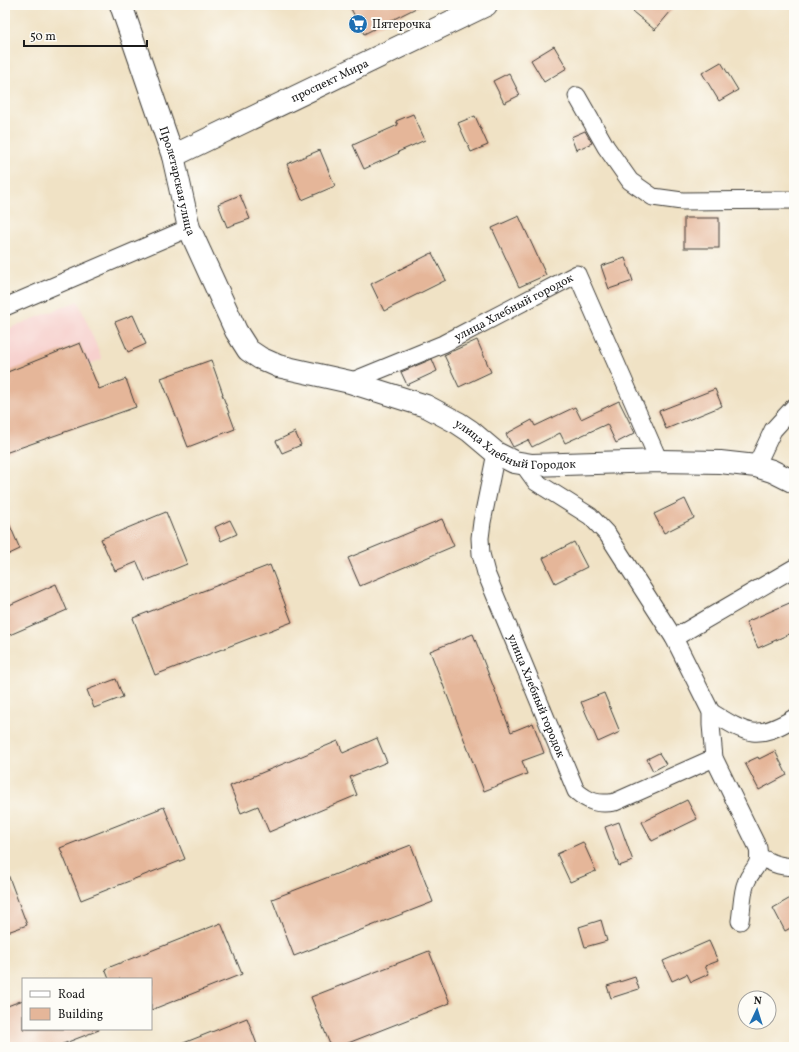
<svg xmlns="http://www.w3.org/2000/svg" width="799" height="1052" viewBox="0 0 799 1052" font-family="Vollkorn,serif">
  <rect width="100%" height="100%" fill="#fdfcf7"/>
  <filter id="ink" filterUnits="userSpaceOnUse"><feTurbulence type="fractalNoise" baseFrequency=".025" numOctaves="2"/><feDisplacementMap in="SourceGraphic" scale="8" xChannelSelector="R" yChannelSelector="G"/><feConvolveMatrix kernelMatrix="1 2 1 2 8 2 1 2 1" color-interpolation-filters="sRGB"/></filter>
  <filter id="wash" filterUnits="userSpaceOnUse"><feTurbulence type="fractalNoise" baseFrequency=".012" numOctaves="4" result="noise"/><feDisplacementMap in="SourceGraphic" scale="16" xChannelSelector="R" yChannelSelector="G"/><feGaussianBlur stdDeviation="0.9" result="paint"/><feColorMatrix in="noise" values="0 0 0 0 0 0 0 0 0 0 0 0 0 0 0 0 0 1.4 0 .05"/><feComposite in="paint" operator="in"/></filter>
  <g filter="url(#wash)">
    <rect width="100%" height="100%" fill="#f0e2c5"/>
    <path fill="#f7d0cd" d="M 78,301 L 102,359 L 5,398 L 5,330 Z"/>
    <g id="blocks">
      <g fill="#e5b699">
        <path d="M 349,5 L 422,5 L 364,34 Z"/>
        <path d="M 639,5 L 676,5 L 655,30 L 633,12 Z"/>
        <path d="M 554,46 L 567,68 L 544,82 L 531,60 Z"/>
        <path d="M 721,62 L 738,90 L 719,101 L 702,73 Z"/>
        <path d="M 509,73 L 520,95 L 504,103 L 493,81 Z"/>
        <path d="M 413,114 L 425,140 L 398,152 L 399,153 L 364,169 L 353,145 L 398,125 L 396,121 Z"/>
        <path d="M 475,116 L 488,145 L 471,152 L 458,123 Z"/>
        <path d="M 585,131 L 592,143 L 576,150 L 571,137 Z"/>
        <path d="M 320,150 L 335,186 L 302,200 L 287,164 Z"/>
        <path d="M 240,195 L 250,219 L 227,227 L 218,204 Z"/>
        <path d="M 519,216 L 546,275 L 519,287 L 492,228 Z"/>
        <rect x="684" y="218" width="35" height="30"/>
        <path d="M 432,253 L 446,280 L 384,311 L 371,284 Z"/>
        <path d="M 625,258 L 633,281 L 609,289 L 601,266 Z"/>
        <path d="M 133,315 L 146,344 L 128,352 L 115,322 Z"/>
        <path d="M 477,340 L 491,372 L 459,387 L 444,355 Z"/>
        <path d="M 80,343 L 99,389 L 126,379 L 136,407 L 5,453 L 5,373 Z"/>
        <path d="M 432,359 L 437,371 L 407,385 L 401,372 Z"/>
        <path d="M 211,360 L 223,394 L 222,394 L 235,429 L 188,447 L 161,378 Z"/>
        <path d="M 715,389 L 722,406 L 666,429 L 659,411 Z"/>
        <path d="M 619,401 L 635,433 L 616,443 L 607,424 L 565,443 L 560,433 L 532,447 L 528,440 L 513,447 L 506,434 L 532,420 L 535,426 L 575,407 L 581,419 Z"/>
        <path d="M 295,432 L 301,445 L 282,453 L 276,441 Z"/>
        <path d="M 685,499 L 694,518 L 664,533 L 654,514 Z"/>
        <path d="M 166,512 L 187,564 L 145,581 L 137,562 L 115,571 L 101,539 Z"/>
        <path d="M 5,514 L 20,549 L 5,556 Z"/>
        <path d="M 442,519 L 454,546 L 360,586 L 348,558 Z"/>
        <path d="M 230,520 L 237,534 L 221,541 L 215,527 Z"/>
        <path d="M 574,542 L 587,567 L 555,583 L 543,558 Z"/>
        <path d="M 270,565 L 292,622 L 155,675 L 133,618 Z"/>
        <path d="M 56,584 L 67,610 L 5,637 L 5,607 Z"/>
        <path d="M 794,601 L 794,632 L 758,648 L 746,622 Z"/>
        <path d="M 473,634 L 511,732 L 533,723 L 544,753 L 522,761 L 527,774 L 484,791 L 430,651 Z"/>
        <path d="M 116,679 L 123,697 L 94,708 L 87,690 Z"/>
        <path d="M 604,693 L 620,732 L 598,742 L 581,702 Z"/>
        <path d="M 377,738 L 387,762 L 350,777 L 357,795 L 269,832 L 258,806 L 241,813 L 230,786 L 338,741 L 343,753 Z"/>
        <path d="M 775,751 L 787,775 L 759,790 L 745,763 L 758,757 L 759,759 Z"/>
        <path d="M 659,753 L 666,764 L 653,771 L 647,759 Z"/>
        <path d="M 687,800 L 697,819 L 652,841 L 642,822 Z"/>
        <path d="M 164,807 L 185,859 L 81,900 L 60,848 Z"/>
        <path d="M 619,822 L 633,861 L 619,866 L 605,827 Z"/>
        <path d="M 583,842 L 596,871 L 570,882 L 557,854 Z"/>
        <path d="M 411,845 L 433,902 L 294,956 L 272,899 Z"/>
        <path d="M 6,869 L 27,925 L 5,933 L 5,870 Z"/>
        <path d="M 794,896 L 794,926 L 785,931 L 773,908 Z"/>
        <path d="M 601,920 L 607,941 L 585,947 L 579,927 Z"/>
        <path d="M 221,923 L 242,974 L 151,1010 L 151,979 L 109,979 L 105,969 Z"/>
        <path d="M 709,941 L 718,961 L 705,966 L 709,974 L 691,982 L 687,974 L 672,981 L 663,961 Z"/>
        <path d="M 429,951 L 450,1003 L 338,1047 L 331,1047 L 311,997 Z"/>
        <path d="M 635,977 L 639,989 L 611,998 L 607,986 Z"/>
        <path d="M 23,1000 L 23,1029 L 99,1029 L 99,1030 L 55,1047 L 5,1047 L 5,1007 Z"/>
        <path d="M 247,1018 L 258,1047 L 176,1047 L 176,1046 Z"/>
      </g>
    </g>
  </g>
  <g filter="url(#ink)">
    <use href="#blocks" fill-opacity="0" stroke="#3c3a35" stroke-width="1"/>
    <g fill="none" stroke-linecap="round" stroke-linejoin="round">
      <g stroke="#3c3a35" stroke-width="19">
        <g id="minor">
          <path d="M 577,96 L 606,147 L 630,181 L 653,197 L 682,201 L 794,200"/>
          <path d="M 5,307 L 189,228"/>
          <path id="s1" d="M 350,382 L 443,344 L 577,274 L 659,461"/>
          <path id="s2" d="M 496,453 L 482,522 L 480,538 L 481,554 L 486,573 L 576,791 C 589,802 598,805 615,802 L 714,758"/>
          <path d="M 523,464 L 536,482 L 590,516 L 608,535 L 674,638 L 711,712 L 711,725 L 714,758 L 758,848 C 761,869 752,867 746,883 C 742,892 742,910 740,921"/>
          <path d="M 756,466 L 773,430 L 794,407"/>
          <path d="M 674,638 L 794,568"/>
          <path d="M 711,712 C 747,734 756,741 794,718"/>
          <path d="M 759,857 C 771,862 781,868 794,866"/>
        </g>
      </g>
      <g stroke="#3c3a35" stroke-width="24">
        <g id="tertiary">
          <path id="s3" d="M 121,5 L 173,156 L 189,228 L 236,331 L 248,350 L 260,358 L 278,366 L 350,382 L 426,406 L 458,423 L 470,431 L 496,453 L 514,462 L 532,465 L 659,461 L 720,462 L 756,466 L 772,471 L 794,482"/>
          <path id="s4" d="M 173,156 L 486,5"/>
        </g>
      </g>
      <use href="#minor" stroke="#fff" stroke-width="17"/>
      <use href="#tertiary" stroke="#fff" stroke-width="22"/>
    </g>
  </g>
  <defs>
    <g id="supermarket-disc" transform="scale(1)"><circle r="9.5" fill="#1f6fb2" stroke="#fdfcf7"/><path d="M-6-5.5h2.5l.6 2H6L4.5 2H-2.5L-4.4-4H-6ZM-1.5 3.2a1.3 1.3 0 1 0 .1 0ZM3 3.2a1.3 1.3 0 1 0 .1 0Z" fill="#fff"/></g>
  </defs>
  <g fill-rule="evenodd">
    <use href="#supermarket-disc" x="358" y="24"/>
  </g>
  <g text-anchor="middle" stroke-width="4" stroke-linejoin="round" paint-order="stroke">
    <g font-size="12" fill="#1c1c1c" stroke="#fdfcf7" text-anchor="start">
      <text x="372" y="28">Пятерочка</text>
    </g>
    <g font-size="12" fill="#1c1c1c" stroke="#fdfcf7">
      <text dy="4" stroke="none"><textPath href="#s4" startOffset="174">проспект Мира</textPath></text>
      <text dy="4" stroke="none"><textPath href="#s3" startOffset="185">Пролетарская улица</textPath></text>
      <text dy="4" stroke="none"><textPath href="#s1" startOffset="180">улица Хлебный городок</textPath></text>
      <text dy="4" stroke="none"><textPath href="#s3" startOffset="657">улица Хлебный Городок</textPath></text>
      <text dy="4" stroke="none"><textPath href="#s2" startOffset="255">улица Хлебный городок</textPath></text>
    </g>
  </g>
  <rect width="799" height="1052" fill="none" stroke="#fdfcf7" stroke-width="20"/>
  <rect x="22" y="978" width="130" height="52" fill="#fdfcf7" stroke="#a3a29f"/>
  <rect x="30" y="991" width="20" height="6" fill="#ffffff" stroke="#a3a29f"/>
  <text x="58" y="998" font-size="12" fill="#1c1c1c">Road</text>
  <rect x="30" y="1008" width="20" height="12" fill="#e5b699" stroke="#a3a29f"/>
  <text x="58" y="1018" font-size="12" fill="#1c1c1c">Building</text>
  <g transform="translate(757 1010) rotate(4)"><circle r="19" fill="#fdfcf7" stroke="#a3a29f"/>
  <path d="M0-3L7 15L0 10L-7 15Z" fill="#1f6fb2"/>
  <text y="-6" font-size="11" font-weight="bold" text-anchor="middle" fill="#1c1c1c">N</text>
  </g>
  <path d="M24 40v6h123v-6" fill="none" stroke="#1c1c1c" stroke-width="2"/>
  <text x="30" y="40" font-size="12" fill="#1c1c1c" stroke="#fdfcf7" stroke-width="3" paint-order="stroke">50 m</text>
</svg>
